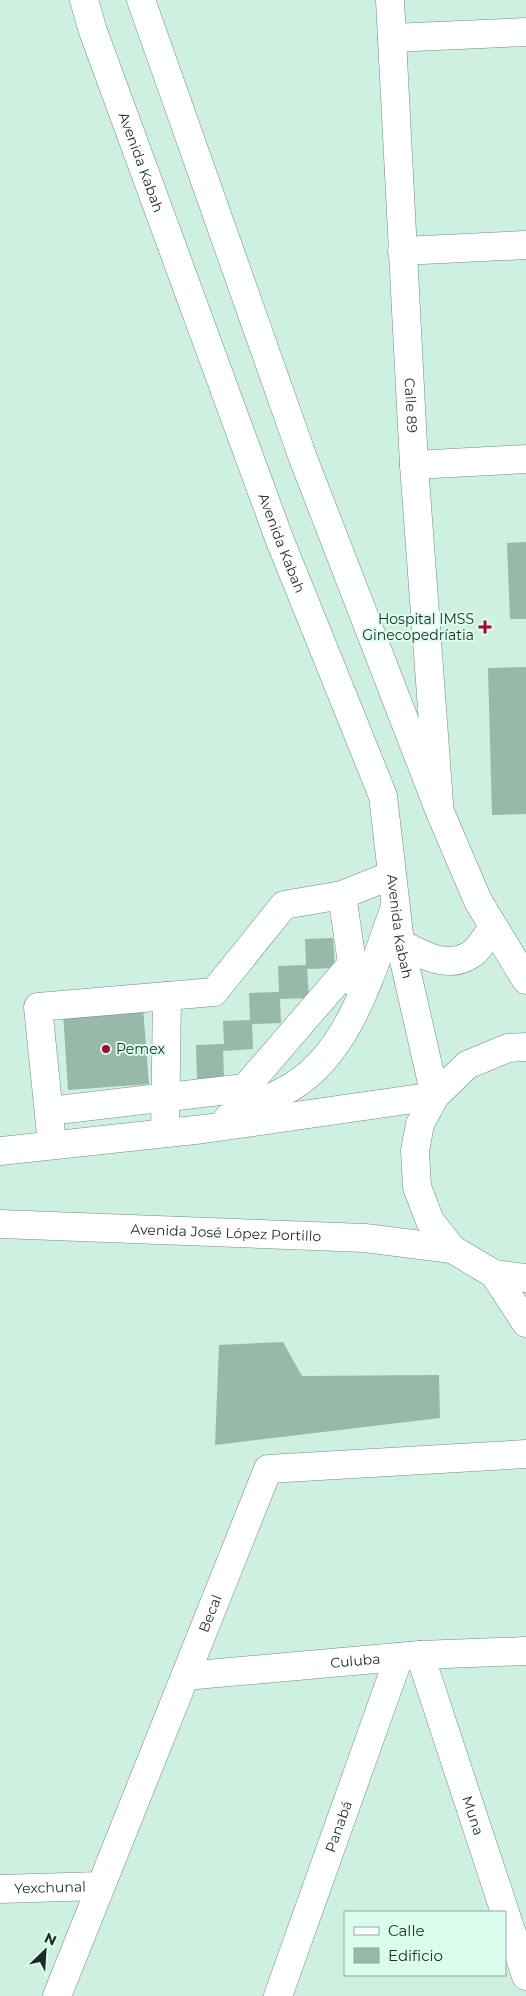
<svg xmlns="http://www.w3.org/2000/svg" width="526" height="1996" viewBox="0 0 526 1996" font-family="Montserrat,sans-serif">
  <rect width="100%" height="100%" fill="#cef0e0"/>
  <g fill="#98b8a9">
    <path d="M 526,542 L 526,619 L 510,619 L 507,543 Z"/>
    <path d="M 526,667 L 526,814 L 492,815 L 488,668 Z"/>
    <path d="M 333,938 L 335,968 L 307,969 L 309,998 L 280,999 L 281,1023 L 252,1024 L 253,1049 L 223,1051 L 224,1077 L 197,1079 L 196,1045 L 224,1044 L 223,1021 L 250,1020 L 249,993 L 279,992 L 278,966 L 306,965 L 305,939 Z"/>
    <path d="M 143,1008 L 149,1084 L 68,1090 L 63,1013 Z"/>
    <path d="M 283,1342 L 302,1376 L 439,1375 L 440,1418 L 215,1445 L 219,1345 Z"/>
  </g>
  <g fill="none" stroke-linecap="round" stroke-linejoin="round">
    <g stroke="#6f8e7f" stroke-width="29">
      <g id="minor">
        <path id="s1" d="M 390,0 L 414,465 L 439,803"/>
        <path d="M 392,38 L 526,32"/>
        <path d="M 402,251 L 526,245"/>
        <path d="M 414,465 L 526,459"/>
        <path d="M 342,895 L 355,983"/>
        <path d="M 49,1111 L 245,1088 L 352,964"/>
        <path d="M 165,1133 L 167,996"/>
        <path d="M 52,1144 L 38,1007 L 214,992 L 284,905 L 342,895 L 392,875"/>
        <path id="s2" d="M 420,1655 L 526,1976"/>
        <path id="s3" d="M 185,1676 L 420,1655 L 526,1651"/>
        <path id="s4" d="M 0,1889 L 100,1886"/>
        <path id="s5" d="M 57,1996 L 268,1469 L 526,1454"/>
        <path id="s6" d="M 278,1996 L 399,1657"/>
      </g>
    </g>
    <g stroke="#6f8e7f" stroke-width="29">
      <g id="major">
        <path id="s7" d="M 84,0 L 93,31 L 279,538 L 383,796 L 400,943 L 435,1096"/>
        <path d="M 141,0 L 303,458 L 440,812 L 478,901 L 526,980"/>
        <path d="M 400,943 C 421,954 447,970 470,955 C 479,950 486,936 493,928"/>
        <path d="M 526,1047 L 508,1048 L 467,1065 L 435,1096 L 420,1124 L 415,1151 L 417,1187 L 430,1221 L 452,1249 L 494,1274 L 526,1278"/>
        <path d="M 228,1118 C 249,1107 273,1098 293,1086 C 351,1050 372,969 394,910"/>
        <path d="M 0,1151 L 204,1129 L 435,1096"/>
        <path id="s8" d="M 0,1224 L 365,1238 L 452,1249"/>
        <path d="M 494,1274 L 526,1323"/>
      </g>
    </g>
    <use href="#minor" stroke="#fff" stroke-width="28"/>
    <use href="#major" stroke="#fff" stroke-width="28"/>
  </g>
  <g fill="#a40737" stroke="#dbfded" stroke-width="2">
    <path d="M482.5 619.5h5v5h5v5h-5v5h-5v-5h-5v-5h5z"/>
    <circle cx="106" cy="1049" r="5"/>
  </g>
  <g text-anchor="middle" stroke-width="4" stroke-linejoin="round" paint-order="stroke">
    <g font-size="14" fill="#1f2c26" stroke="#dbfded">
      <text dy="5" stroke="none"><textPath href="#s7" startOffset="172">Avenida Kabah</textPath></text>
      <text dy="5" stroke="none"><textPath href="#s1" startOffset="406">Calle 89</textPath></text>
      <text dy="5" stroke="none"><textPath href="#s7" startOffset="578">Avenida Kabah</textPath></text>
      <text dy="5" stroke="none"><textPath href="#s7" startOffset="982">Avenida Kabah</textPath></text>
      <text dy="5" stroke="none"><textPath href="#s8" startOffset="226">Avenida José López Portillo</textPath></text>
      <text dy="5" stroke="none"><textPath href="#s5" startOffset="412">Becal</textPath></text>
      <text dy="5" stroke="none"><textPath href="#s3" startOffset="171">Culuba</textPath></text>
      <text dy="5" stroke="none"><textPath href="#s2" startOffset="169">Muna</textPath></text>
      <text dy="5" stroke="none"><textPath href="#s6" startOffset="180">Panabá</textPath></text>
      <text dy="5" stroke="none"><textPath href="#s4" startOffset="50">Yexchunal</textPath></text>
    </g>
    <g font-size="14" fill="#1f2c26" stroke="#dbfded" text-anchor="end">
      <text x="474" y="624">Hospital IMSS<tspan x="474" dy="16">Ginecopedríatia</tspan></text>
      <text x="116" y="1054" text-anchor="start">Pemex</text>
    </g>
  </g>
  <rect x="344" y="1911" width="162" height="65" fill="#dbfded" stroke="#90a99d"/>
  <rect x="354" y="1927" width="25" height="8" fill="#ffffff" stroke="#90a99d"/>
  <text x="388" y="1936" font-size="15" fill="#1f2c26">Calle</text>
  <rect x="354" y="1948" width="25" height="15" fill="#98b8a9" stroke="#90a99d"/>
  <text x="388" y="1961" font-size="15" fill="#1f2c26">Edificio</text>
  <g transform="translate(45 1951) rotate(25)" stroke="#dbfded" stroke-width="4" paint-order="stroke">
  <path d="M0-4L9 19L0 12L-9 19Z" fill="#1f2c26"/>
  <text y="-8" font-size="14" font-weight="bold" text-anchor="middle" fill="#1f2c26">N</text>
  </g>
</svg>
